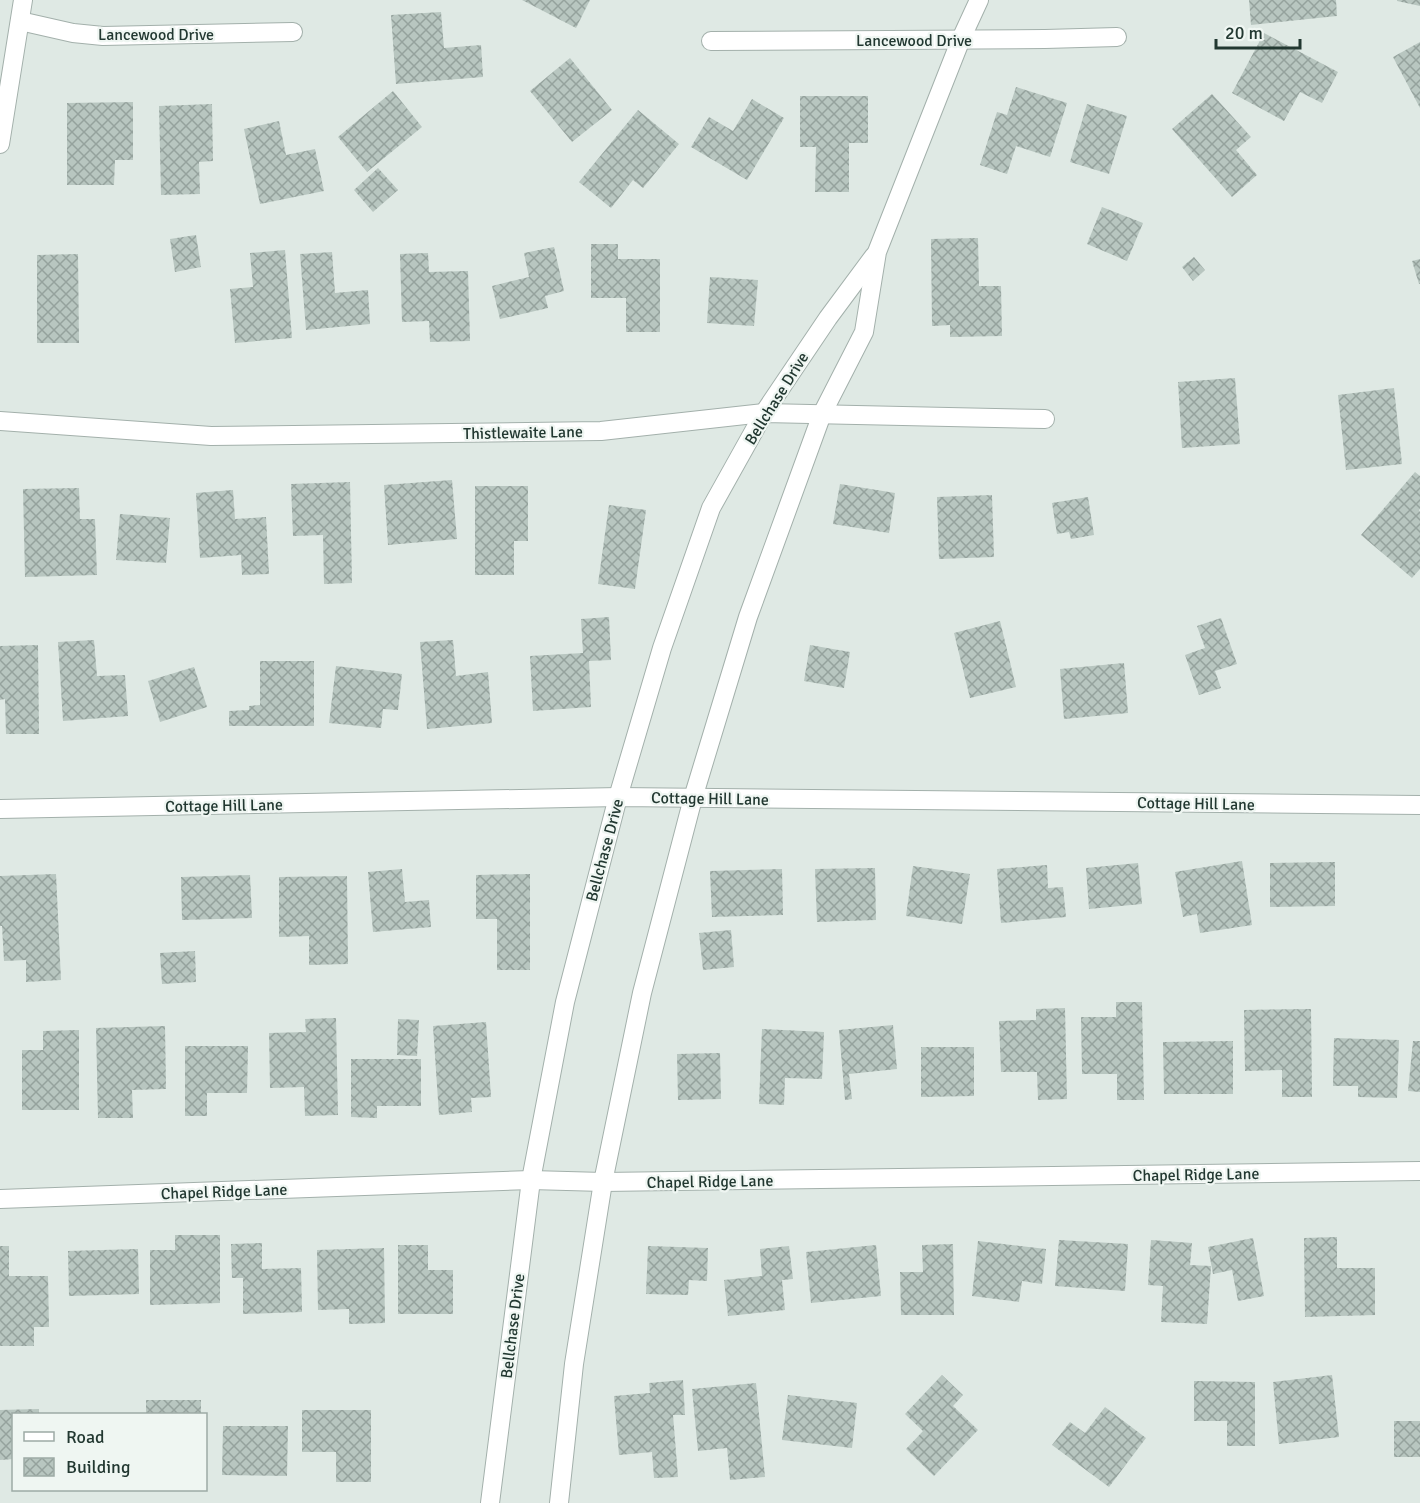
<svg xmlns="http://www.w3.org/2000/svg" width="1420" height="1503" viewBox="0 0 1420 1503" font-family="Signika,sans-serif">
  <defs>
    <pattern id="building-cross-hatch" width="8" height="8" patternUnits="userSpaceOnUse" patternTransform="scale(1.5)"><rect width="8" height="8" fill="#b8c6c0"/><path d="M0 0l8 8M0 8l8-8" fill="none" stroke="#95a29d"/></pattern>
  </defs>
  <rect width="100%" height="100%" fill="#dfe9e4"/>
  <g fill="url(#building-cross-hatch)">
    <path d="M 522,0 L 590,0 L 576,28 Z"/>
    <path d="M 1249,0 L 1336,0 L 1337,16 L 1251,25 Z"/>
    <path d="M 1397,0 L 1420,0 L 1420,6 L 1397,1 Z"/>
    <path d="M 441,12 L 444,48 L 481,45 L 483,77 L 396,84 L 391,15 Z"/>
    <path d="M 1264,33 L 1338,72 L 1322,103 L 1300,92 L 1284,121 L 1232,93 Z"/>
    <path d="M 1420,42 L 1420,108 L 1393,57 Z"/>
    <path d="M 570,58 L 612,110 L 572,142 L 530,91 Z"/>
    <path d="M 1016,87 L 1067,103 L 1050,157 L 1016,146 L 1007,174 L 980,165 L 997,112 L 1007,115 Z"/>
    <path d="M 393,91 L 422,127 L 367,172 L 338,137 Z"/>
    <path d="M 1212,94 L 1251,137 L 1236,150 L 1257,175 L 1232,197 L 1172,129 Z"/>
    <path d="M 800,96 L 868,96 L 868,143 L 849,143 L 849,192 L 815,192 L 816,147 L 800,147 Z"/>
    <path d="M 752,99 L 784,118 L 747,180 L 691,147 L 709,117 L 733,131 Z"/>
    <path d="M 133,102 L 133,160 L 115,160 L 114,185 L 67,185 L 67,103 Z"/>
    <path d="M 212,104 L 213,161 L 199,162 L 200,194 L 161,195 L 159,106 Z"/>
    <path d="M 1087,104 L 1127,116 L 1109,174 L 1070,162 Z"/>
    <path d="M 638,110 L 679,144 L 643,188 L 633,180 L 611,208 L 579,182 Z"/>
    <path d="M 279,121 L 286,155 L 315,149 L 324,191 L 260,204 L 244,129 Z"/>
    <path d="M 378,168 L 398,190 L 373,212 L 354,190 Z"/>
    <path d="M 1102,207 L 1143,223 L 1127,261 L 1087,244 Z"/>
    <path d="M 196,235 L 201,267 L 175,272 L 170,239 Z"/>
    <path d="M 978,238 L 979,286 L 1001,286 L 1002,336 L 950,337 L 950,325 L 932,326 L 931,239 Z"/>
    <path d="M 591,244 L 618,244 L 618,259 L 660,259 L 660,332 L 626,332 L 626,298 L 591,298 Z"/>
    <path d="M 554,247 L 564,291 L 545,296 L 548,308 L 500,319 L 492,286 L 529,277 L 524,253 Z"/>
    <path d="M 285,250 L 292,338 L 235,343 L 230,289 L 253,287 L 250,253 Z"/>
    <path d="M 332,252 L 335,293 L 368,290 L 370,324 L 306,330 L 300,254 Z"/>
    <path d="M 428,253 L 429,272 L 468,271 L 470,341 L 430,342 L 429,321 L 402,322 L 400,254 Z"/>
    <path d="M 78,254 L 79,343 L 37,343 L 37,255 Z"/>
    <path d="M 1194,257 L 1205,270 L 1193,281 L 1182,267 Z"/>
    <path d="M 1420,259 L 1420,284 L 1419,284 L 1412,261 Z"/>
    <path d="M 710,277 L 758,280 L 754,326 L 707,323 Z"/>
    <path d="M 1235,378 L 1240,444 L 1182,448 L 1178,382 Z"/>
    <path d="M 1394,388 L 1402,464 L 1346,470 L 1338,395 Z"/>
    <path d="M 1415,472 L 1420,476 L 1420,509 L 1419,510 L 1420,512 L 1420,569 L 1412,578 L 1361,535 Z"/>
    <path d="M 452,480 L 457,539 L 388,545 L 384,485 Z"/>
    <path d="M 350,482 L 352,583 L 324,584 L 323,535 L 293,536 L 291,484 Z"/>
    <path d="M 840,484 L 895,493 L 889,533 L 833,524 Z"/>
    <path d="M 475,486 L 528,486 L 528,541 L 514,541 L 514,575 L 475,575 Z"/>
    <path d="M 79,488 L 80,519 L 95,519 L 97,575 L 25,577 L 23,489 Z"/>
    <path d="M 233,490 L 235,519 L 266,517 L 269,574 L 242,575 L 241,555 L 200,558 L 196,493 Z"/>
    <path d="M 992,495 L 994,557 L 939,559 L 937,497 Z"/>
    <path d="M 1088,497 L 1094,535 L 1071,539 L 1069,532 L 1057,534 L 1052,503 Z"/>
    <path d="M 609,505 L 646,510 L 635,589 L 598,584 Z"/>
    <path d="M 120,514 L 170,518 L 166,563 L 116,560 Z"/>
    <path d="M 609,617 L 611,660 L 589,661 L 591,707 L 533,711 L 530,656 L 583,653 L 581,619 Z"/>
    <path d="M 1221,618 L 1237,664 L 1215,671 L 1221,688 L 1199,695 L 1185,655 L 1205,648 L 1197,626 Z"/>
    <path d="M 1000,621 L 1016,687 L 970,698 L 954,633 Z"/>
    <path d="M 94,640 L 97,676 L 125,675 L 128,716 L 63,721 L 58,642 Z"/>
    <path d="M 453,640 L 456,676 L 488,672 L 492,723 L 427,729 L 420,642 Z"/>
    <path d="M 38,645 L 39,734 L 6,734 L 5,699 L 0,700 L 0,646 Z"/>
    <path d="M 810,645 L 850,652 L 844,688 L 804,681 Z"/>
    <path d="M 260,661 L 314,661 L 314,726 L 229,726 L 229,711 L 249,710 L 249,706 L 260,705 Z"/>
    <path d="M 1124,663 L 1128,713 L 1064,719 L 1060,669 Z"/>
    <path d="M 336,666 L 402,674 L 398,710 L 383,709 L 381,728 L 329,723 Z"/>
    <path d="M 194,667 L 207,707 L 160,722 L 148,681 Z"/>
    <path d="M 1242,861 L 1252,925 L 1200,933 L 1197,914 L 1183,917 L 1175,872 Z"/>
    <path d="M 1335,862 L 1335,906 L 1270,907 L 1270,863 Z"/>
    <path d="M 1138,863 L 1142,904 L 1089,909 L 1086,868 Z"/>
    <path d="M 1047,865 L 1048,888 L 1063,887 L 1066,917 L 1001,923 L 997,869 Z"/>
    <path d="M 913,866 L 970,874 L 962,924 L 906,916 Z"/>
    <path d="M 875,868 L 876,920 L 817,922 L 815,869 Z"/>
    <path d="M 402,869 L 405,902 L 429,900 L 431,927 L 373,932 L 368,872 Z"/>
    <path d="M 782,869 L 783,915 L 712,917 L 710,871 Z"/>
    <path d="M 56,874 L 61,980 L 26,982 L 26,960 L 4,961 L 2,926 L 0,926 L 0,876 Z"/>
    <path d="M 530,874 L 530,970 L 497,970 L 497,919 L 476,919 L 476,875 Z"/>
    <path d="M 250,875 L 252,918 L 182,920 L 181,877 Z"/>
    <path d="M 347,876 L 348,964 L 309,965 L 309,936 L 279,937 L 279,877 Z"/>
    <path d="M 731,930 L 734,967 L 703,970 L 699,933 Z"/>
    <path d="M 195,951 L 196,982 L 162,984 L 160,953 Z"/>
    <path d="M 1116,1002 L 1142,1002 L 1144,1100 L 1117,1100 L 1117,1074 L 1082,1074 L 1081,1017 L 1116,1017 Z"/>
    <path d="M 1065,1008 L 1067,1099 L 1038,1100 L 1037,1072 L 1001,1072 L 999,1021 L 1036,1020 L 1036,1009 Z"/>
    <path d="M 1311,1009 L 1312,1097 L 1282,1097 L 1282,1070 L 1245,1071 L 1244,1010 Z"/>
    <path d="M 336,1018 L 338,1115 L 305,1116 L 304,1087 L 270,1088 L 269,1033 L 306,1032 L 305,1019 Z"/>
    <path d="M 398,1019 L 419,1020 L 417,1056 L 397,1055 Z"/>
    <path d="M 486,1022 L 491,1097 L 471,1098 L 472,1112 L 439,1115 L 433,1026 Z"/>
    <path d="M 893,1025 L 897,1069 L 849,1074 L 852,1099 L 845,1100 L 839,1030 Z"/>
    <path d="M 165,1026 L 166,1089 L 132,1090 L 133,1118 L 98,1118 L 96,1028 Z"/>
    <path d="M 762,1029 L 824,1032 L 822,1079 L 785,1078 L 784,1105 L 759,1104 Z"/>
    <path d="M 79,1030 L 79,1110 L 22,1110 L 22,1050 L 43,1050 L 43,1031 Z"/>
    <path d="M 1334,1038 L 1399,1040 L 1397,1098 L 1358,1097 L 1358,1086 L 1333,1086 Z"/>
    <path d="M 1233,1041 L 1233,1094 L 1164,1094 L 1163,1042 Z"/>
    <path d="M 1413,1041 L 1420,1041 L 1420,1092 L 1408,1091 Z"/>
    <path d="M 185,1046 L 248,1046 L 247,1093 L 207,1093 L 207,1116 L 185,1116 Z"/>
    <path d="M 921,1047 L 974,1047 L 974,1096 L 921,1097 Z"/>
    <path d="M 720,1053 L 721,1099 L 678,1100 L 677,1054 Z"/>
    <path d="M 351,1059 L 421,1059 L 421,1106 L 377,1106 L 377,1118 L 351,1117 Z"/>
    <path d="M 175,1235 L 220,1235 L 220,1303 L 150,1305 L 150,1250 L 175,1250 Z"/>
    <path d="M 1337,1237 L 1337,1268 L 1375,1268 L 1375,1315 L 1305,1317 L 1304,1238 Z"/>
    <path d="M 1253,1238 L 1264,1296 L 1238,1301 L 1232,1270 L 1213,1274 L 1208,1247 Z"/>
    <path d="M 1059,1240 L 1128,1244 L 1125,1291 L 1055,1286 Z"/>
    <path d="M 1151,1240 L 1192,1243 L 1190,1265 L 1211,1266 L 1207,1324 L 1161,1322 L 1163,1286 L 1148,1285 Z"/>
    <path d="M 978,1241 L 1046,1249 L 1042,1284 L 1022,1281 L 1019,1302 L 972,1296 Z"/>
    <path d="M 262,1243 L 262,1269 L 301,1268 L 302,1312 L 243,1314 L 243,1278 L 232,1278 L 231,1244 Z"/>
    <path d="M 953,1244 L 954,1315 L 901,1315 L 900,1272 L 923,1272 L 922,1245 Z"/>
    <path d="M 398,1245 L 428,1245 L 428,1270 L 453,1270 L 453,1314 L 398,1314 Z"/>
    <path d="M 876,1245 L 881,1296 L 811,1303 L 806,1252 Z"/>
    <path d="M 0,1246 L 9,1246 L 9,1276 L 48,1276 L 49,1327 L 34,1327 L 34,1346 L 0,1346 Z"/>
    <path d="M 648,1246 L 708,1248 L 707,1281 L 689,1280 L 688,1295 L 646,1294 Z"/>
    <path d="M 789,1246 L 793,1279 L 782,1280 L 785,1310 L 728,1316 L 724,1280 L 762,1276 L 760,1249 Z"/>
    <path d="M 384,1248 L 385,1323 L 349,1324 L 349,1309 L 318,1310 L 317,1250 Z"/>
    <path d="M 138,1249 L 139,1294 L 69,1296 L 68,1251 Z"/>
    <path d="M 942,1375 L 963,1395 L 953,1406 L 978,1430 L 934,1476 L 906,1449 L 923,1431 L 905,1414 Z"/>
    <path d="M 1332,1375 L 1339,1437 L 1279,1444 L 1273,1382 Z"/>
    <path d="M 683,1380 L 685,1415 L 673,1415 L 678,1477 L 654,1478 L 652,1452 L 619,1455 L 614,1396 L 650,1393 L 649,1383 Z"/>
    <path d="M 1194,1381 L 1255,1382 L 1255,1446 L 1227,1446 L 1227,1421 L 1194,1421 Z"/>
    <path d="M 756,1383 L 765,1477 L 730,1480 L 727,1448 L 698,1451 L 692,1389 Z"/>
    <path d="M 788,1395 L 857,1403 L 852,1448 L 782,1440 Z"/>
    <rect x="146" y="1400" width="55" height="14"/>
    <path d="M 1105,1407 L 1146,1438 L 1109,1487 L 1052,1445 L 1070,1422 L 1085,1433 Z"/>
    <path d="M 39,1409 L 39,1414 L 14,1414 L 14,1459 L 0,1460 L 0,1410 Z"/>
    <path d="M 302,1410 L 371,1410 L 371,1482 L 336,1482 L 336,1452 L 302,1452 Z"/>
    <rect x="1394" y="1421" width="26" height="36"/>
    <path d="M 223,1426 L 288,1426 L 287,1476 L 222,1475 Z"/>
  </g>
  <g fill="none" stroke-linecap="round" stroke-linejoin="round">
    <g stroke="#a3b0ab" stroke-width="20">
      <g id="minor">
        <path d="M 20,21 L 73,33 L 103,36 L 293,32"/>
        <path d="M 711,41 L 1045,39 L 1117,37"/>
        <path d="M 0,144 L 23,0"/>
        <path d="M 0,421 L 211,436 L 601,431 L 764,413 L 1045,419"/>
        <path d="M 0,809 L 618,797 L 1420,805"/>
        <path d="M 0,1199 L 531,1180 L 603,1182 L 1420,1171"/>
        <path d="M 490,1503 L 531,1180 L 565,1002 L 618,797 L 662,648 L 711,508 L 764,413 L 828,318 L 874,256"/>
        <path d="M 559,1503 L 574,1364 L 603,1182 L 642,993 L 693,798 L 748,617 L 822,414 L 864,332 L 877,252 L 961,39 L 979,0"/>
      </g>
    </g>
    <use href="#minor" stroke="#fff" stroke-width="18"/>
  </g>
  <g text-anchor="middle" stroke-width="4.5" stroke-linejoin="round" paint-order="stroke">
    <g font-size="16" fill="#223831" stroke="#eff6f2">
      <text x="156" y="40">Lancewood Drive</text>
      <text x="914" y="46">Lancewood Drive</text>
      <text transform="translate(776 398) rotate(-58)" y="6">Bellchase Drive</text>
      <text transform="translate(523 432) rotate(-1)" y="6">Thistlewaite Lane</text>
      <text transform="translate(710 798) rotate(1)" y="6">Cottage Hill Lane</text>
      <text transform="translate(1196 803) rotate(1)" y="6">Cottage Hill Lane</text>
      <text transform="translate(224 805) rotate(-1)" y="6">Cottage Hill Lane</text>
      <text transform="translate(604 850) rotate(-75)" y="6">Bellchase Drive</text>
      <text transform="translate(1196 1174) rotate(-1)" y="6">Chapel Ridge Lane</text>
      <text transform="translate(710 1181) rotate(-1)" y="6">Chapel Ridge Lane</text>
      <text transform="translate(224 1191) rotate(-2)" y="6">Chapel Ridge Lane</text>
      <text transform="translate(512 1326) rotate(-83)" y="6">Bellchase Drive</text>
    </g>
  </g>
  <rect x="12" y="1413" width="195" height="78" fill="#eff6f2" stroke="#9daaa5" stroke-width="1.5"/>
  <rect x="24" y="1432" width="30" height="9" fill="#ffffff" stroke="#9daaa5" stroke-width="1.5"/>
  <text x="66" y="1443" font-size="18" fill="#223831">Road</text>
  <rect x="24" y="1458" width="30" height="18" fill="url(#building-cross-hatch)" stroke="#9daaa5" stroke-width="1.5"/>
  <text x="66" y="1473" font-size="18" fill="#223831">Building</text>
  <path d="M1216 39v9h84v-9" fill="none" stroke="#223831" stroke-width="3"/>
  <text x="1225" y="39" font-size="18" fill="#223831" stroke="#eff6f2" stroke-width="4.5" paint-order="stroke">20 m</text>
</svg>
